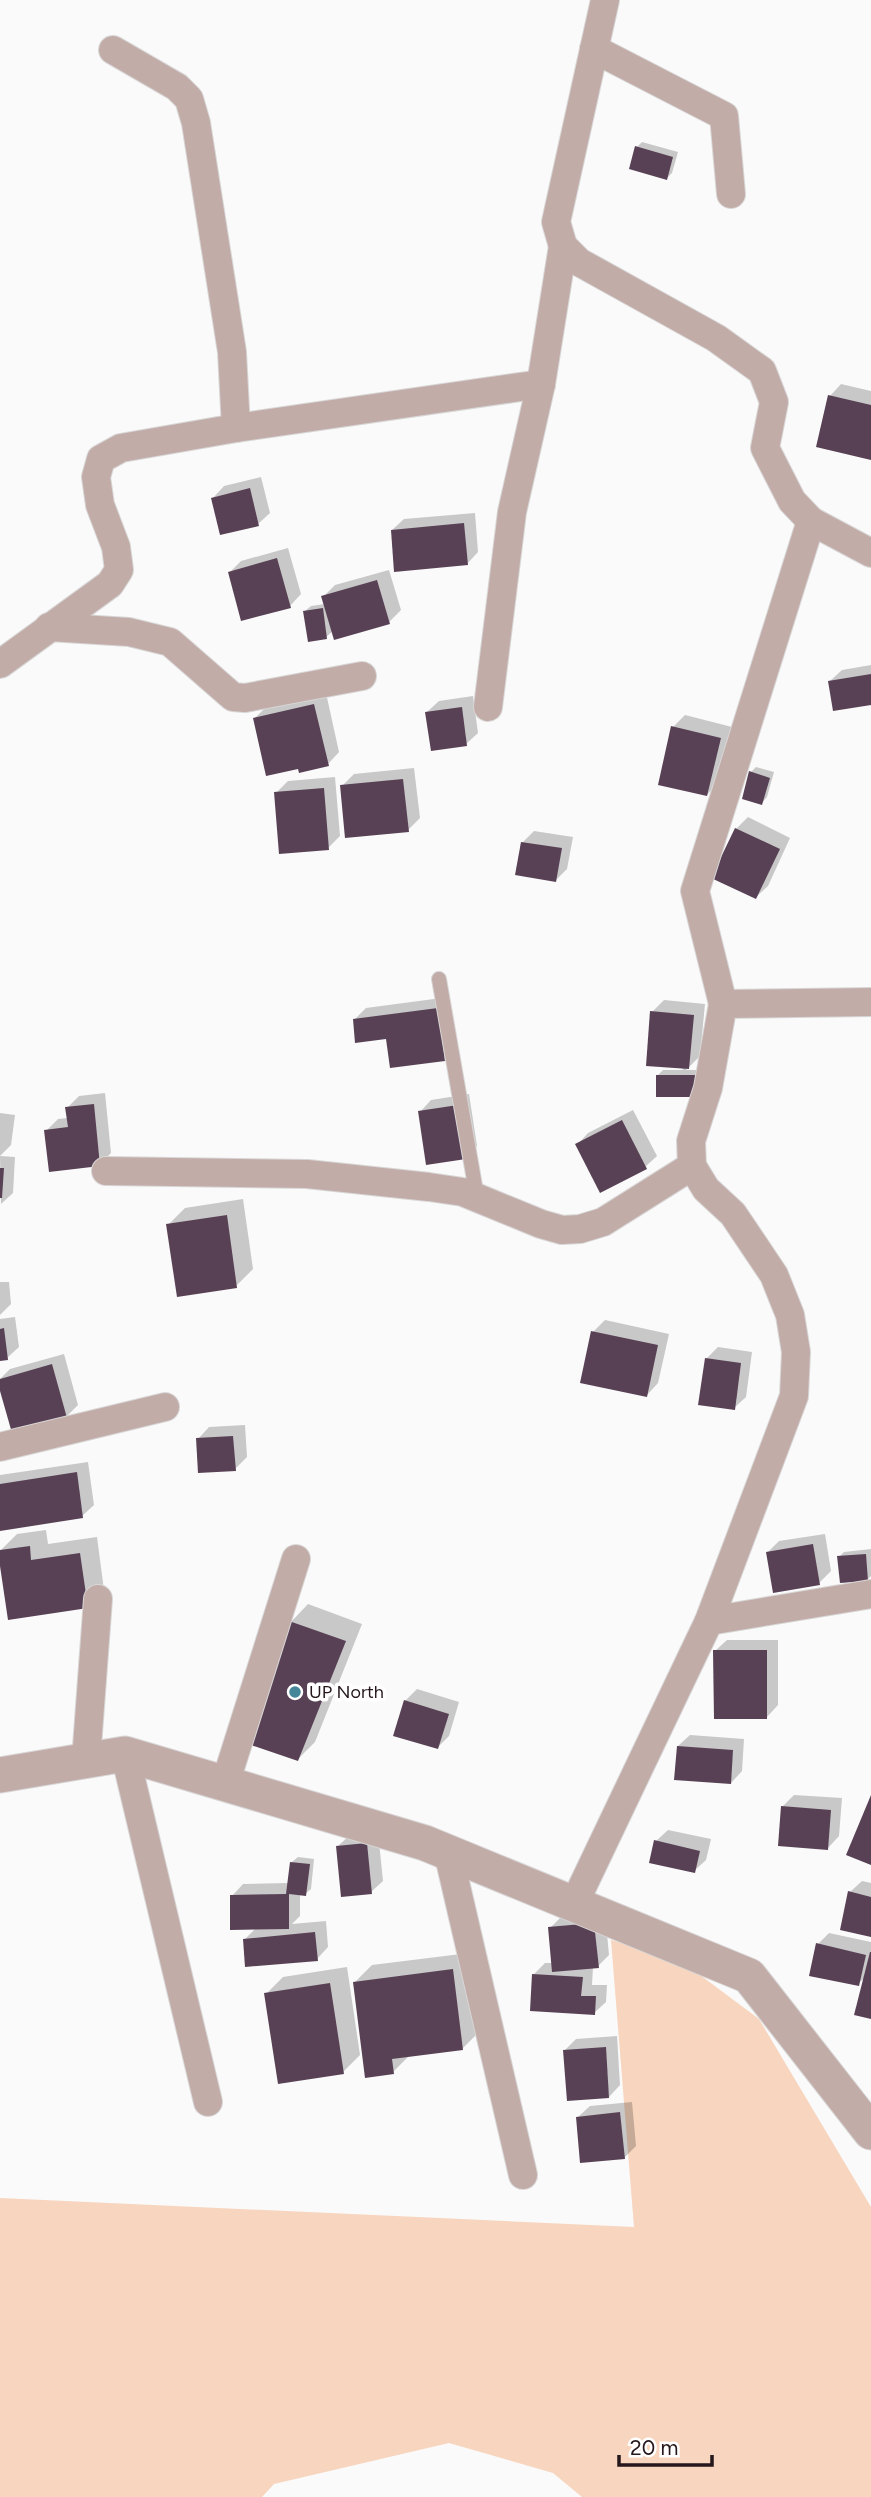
<svg xmlns="http://www.w3.org/2000/svg" width="871" height="2497" viewBox="0 0 871 2497" font-family="Figtree,sans-serif">
  <rect width="100%" height="100%" fill="#fafafa"/>
  <path fill="#f7d5be" d="M 611,1940 L 680,1960 L 759,2019 L 871,2207 L 871,2497 L 582,2497 L 553,2473 L 449,2443 L 274,2484 L 262,2497 L 0,2497 L 0,2198 L 634,2227 Z"/>
  <g fill="#0003">
    <path d="M 642,142 L 678,152 L 672,173 L 667,178 L 637,147 Z"/>
    <path d="M 841,384 L 871,391 L 871,459 L 830,396 Z"/>
    <path d="M 261,477 L 270,513 L 258,524 L 213,498 L 224,486 Z"/>
    <path d="M 475,513 L 478,552 L 467,564 L 392,530 L 404,519 Z"/>
    <path d="M 288,548 L 301,594 L 290,606 L 230,572 L 241,561 Z"/>
    <path d="M 389,570 L 401,610 L 389,622 L 333,631 L 326,637 L 305,611 L 311,606 L 325,604 L 323,597 L 335,585 Z"/>
    <path d="M 871,665 L 871,703 L 830,681 L 842,670 Z"/>
    <path d="M 326,693 L 339,752 L 328,764 L 255,718 L 266,707 Z"/>
    <path d="M 473,696 L 478,733 L 466,744 L 427,712 L 439,701 Z"/>
    <path d="M 685,715 L 732,727 L 718,783 L 707,795 L 673,727 Z"/>
    <path d="M 756,767 L 774,772 L 767,797 L 762,803 L 751,772 Z"/>
    <path d="M 414,768 L 420,818 L 408,830 L 342,786 L 354,774 Z"/>
    <path d="M 335,777 L 340,836 L 328,848 L 276,793 L 288,781 Z"/>
    <path d="M 748,817 L 790,838 L 768,886 L 756,897 L 736,829 Z"/>
    <path d="M 534,831 L 573,837 L 567,869 L 556,880 L 522,843 Z"/>
    <path d="M 449,997 L 455,1048 L 444,1059 L 388,1037 L 354,1020 L 366,1008 Z"/>
    <path d="M 664,1000 L 705,1004 L 700,1056 L 686,1070 L 700,1070 L 700,1090 L 658,1075 L 663,1070 L 683,1070 L 652,1012 Z"/>
    <path d="M 105,1093 L 111,1153 L 99,1165 L 46,1131 L 58,1119 L 68,1118 L 67,1108 L 79,1096 Z"/>
    <path d="M 469,1094 L 477,1146 L 465,1158 L 420,1112 L 431,1100 Z"/>
    <path d="M 633,1110 L 657,1156 L 645,1167 L 577,1145 L 588,1133 Z"/>
    <path d="M 0,1113 L 15,1115 L 11,1145 L 0,1156 Z"/>
    <path d="M 0,1156 L 15,1157 L 13,1193 L 1,1204 Z"/>
    <path d="M 243,1199 L 253,1269 L 236,1286 L 168,1225 L 185,1208 Z"/>
    <path d="M 0,1282 L 9,1282 L 11,1304 L 0,1315 Z"/>
    <path d="M 15,1317 L 19,1347 L 7,1358 L 0,1359 L 0,1319 Z"/>
    <path d="M 605,1320 L 669,1334 L 658,1383 L 647,1395 L 593,1332 Z"/>
    <path d="M 718,1347 L 752,1352 L 746,1397 L 734,1408 L 706,1359 Z"/>
    <path d="M 64,1354 L 78,1405 L 66,1417 L 0,1385 L 0,1379 L 10,1369 Z"/>
    <path d="M 245,1425 L 247,1457 L 235,1469 L 198,1439 L 209,1427 Z"/>
    <path d="M 88,1462 L 94,1505 L 82,1516 L 0,1529 L 0,1475 Z"/>
    <path d="M 46,1530 L 48,1544 L 97,1537 L 104,1590 L 87,1607 L 0,1554 L 0,1551 L 17,1534 Z"/>
    <path d="M 825,1534 L 831,1571 L 819,1583 L 767,1553 L 779,1541 Z"/>
    <path d="M 871,1549 L 871,1576 L 868,1579 L 839,1557 L 844,1552 Z"/>
    <path d="M 308,1604 L 362,1624 L 315,1742 L 298,1759 L 291,1622 Z"/>
    <path d="M 727,1640 L 778,1640 L 778,1705 L 767,1717 L 715,1651 Z"/>
    <path d="M 417,1689 L 459,1702 L 449,1736 L 438,1747 L 405,1701 Z"/>
    <path d="M 690,1735 L 744,1739 L 742,1771 L 731,1783 L 678,1746 Z"/>
    <path d="M 794,1795 L 842,1798 L 839,1836 L 828,1848 L 782,1807 Z"/>
    <path d="M 668,1830 L 711,1839 L 706,1860 L 694,1871 L 656,1841 Z"/>
    <path d="M 378,1832 L 383,1881 L 371,1892 L 338,1846 L 350,1835 Z"/>
    <path d="M 298,1857 L 314,1859 L 311,1889 L 305,1894 L 300,1894 L 300,1916 L 292,1924 L 326,1921 L 328,1947 L 317,1959 L 245,1939 L 256,1928 L 232,1896 L 243,1884 L 289,1883 L 292,1862 Z"/>
    <path d="M 862,1881 L 871,1883 L 871,1936 L 850,1892 Z"/>
    <path d="M 605,1912 L 609,1955 L 598,1966 L 593,1967 L 592,1985 L 607,1985 L 606,2002 L 594,2013 L 534,1974 L 545,1963 L 553,1963 L 550,1928 L 562,1916 Z"/>
    <path d="M 829,1933 L 871,1942 L 871,2017 L 865,1977 L 858,1984 L 818,1944 Z"/>
    <path d="M 469,1953 L 480,2031 L 462,2049 L 410,2055 L 393,2072 L 354,1983 L 372,1965 Z"/>
    <path d="M 347,1967 L 360,2055 L 343,2072 L 266,1994 L 283,1977 Z"/>
    <path d="M 617,2036 L 620,2085 L 609,2097 L 565,2050 L 576,2039 Z"/>
    <path d="M 632,2102 L 636,2146 L 624,2158 L 578,2117 L 590,2106 Z"/>
  </g>
  <g fill="#584155">
    <path d="M 635,146 L 673,157 L 667,180 L 629,169 Z"/>
    <path d="M 828,395 L 871,405 L 871,460 L 816,447 Z"/>
    <path d="M 250,488 L 259,526 L 220,535 L 211,498 Z"/>
    <path d="M 464,523 L 468,565 L 394,572 L 391,530 Z"/>
    <path d="M 277,558 L 291,608 L 241,621 L 228,572 Z"/>
    <path d="M 377,580 L 390,624 L 334,640 L 321,596 Z"/>
    <path d="M 323,608 L 327,639 L 308,642 L 303,611 Z"/>
    <path d="M 871,674 L 871,705 L 833,711 L 828,681 Z"/>
    <path d="M 314,704 L 329,766 L 299,773 L 298,769 L 266,776 L 253,718 Z"/>
    <path d="M 462,707 L 467,746 L 431,751 L 425,712 Z"/>
    <path d="M 671,726 L 721,738 L 707,796 L 658,785 Z"/>
    <path d="M 749,771 L 770,778 L 762,805 L 742,799 Z"/>
    <path d="M 403,779 L 409,832 L 345,838 L 340,785 Z"/>
    <path d="M 324,788 L 329,850 L 279,854 L 274,792 Z"/>
    <path d="M 735,828 L 780,849 L 756,899 L 711,878 Z"/>
    <path d="M 521,842 L 562,848 L 556,882 L 515,875 Z"/>
    <path d="M 438,1008 L 445,1061 L 390,1068 L 386,1039 L 355,1043 L 353,1019 Z"/>
    <path d="M 650,1011 L 694,1015 L 689,1069 L 646,1066 Z"/>
    <path d="M 656,1075 L 696,1075 L 695,1097 L 656,1097 Z"/>
    <path d="M 94,1104 L 100,1166 L 49,1172 L 44,1130 L 68,1127 L 65,1107 Z"/>
    <path d="M 458,1105 L 466,1159 L 426,1165 L 418,1111 Z"/>
    <path d="M 622,1120 L 647,1169 L 600,1193 L 575,1144 Z"/>
    <path d="M 0,1168 L 4,1168 L 2,1198 L 0,1198 Z"/>
    <path d="M 227,1215 L 237,1288 L 177,1297 L 166,1224 Z"/>
    <path d="M 4,1328 L 8,1360 L 0,1361 L 0,1329 Z"/>
    <path d="M 591,1331 L 658,1345 L 647,1397 L 580,1383 Z"/>
    <path d="M 705,1358 L 741,1363 L 735,1410 L 698,1405 Z"/>
    <path d="M 52,1364 L 67,1418 L 12,1433 L 0,1391 L 0,1379 Z"/>
    <path d="M 233,1436 L 236,1471 L 198,1473 L 196,1438 Z"/>
    <path d="M 77,1472 L 83,1518 L 0,1531 L 0,1484 Z"/>
    <path d="M 813,1544 L 820,1585 L 773,1593 L 766,1552 Z"/>
    <path d="M 30,1546 L 31,1560 L 80,1553 L 88,1608 L 8,1620 L 0,1566 L 0,1550 Z"/>
    <path d="M 866,1554 L 868,1581 L 840,1583 L 837,1556 Z"/>
    <path d="M 289,1621 L 346,1641 L 298,1761 L 245,1743 Z"/>
    <path d="M 713,1650 L 767,1650 L 767,1719 L 714,1719 Z"/>
    <path d="M 404,1700 L 449,1714 L 438,1749 L 393,1736 Z"/>
    <path d="M 677,1746 L 733,1750 L 731,1784 L 674,1780 Z"/>
    <path d="M 871,1795 L 871,1865 L 846,1855 Z"/>
    <path d="M 781,1806 L 831,1810 L 828,1850 L 778,1846 Z"/>
    <path d="M 654,1840 L 700,1851 L 695,1873 L 649,1863 Z"/>
    <path d="M 367,1843 L 372,1894 L 341,1897 L 336,1846 Z"/>
    <path d="M 290,1862 L 310,1864 L 306,1896 L 289,1894 L 289,1929 L 230,1930 L 230,1895 L 286,1894 Z"/>
    <path d="M 848,1891 L 871,1897 L 871,1937 L 840,1930 Z"/>
    <path d="M 594,1923 L 599,1968 L 552,1972 L 548,1927 Z"/>
    <path d="M 315,1932 L 318,1961 L 245,1967 L 243,1939 Z"/>
    <path d="M 816,1943 L 866,1955 L 859,1986 L 809,1976 Z"/>
    <path d="M 870,1952 L 871,1952 L 871,2019 L 854,2015 Z"/>
    <path d="M 453,1969 L 463,2050 L 392,2059 L 394,2074 L 365,2078 L 353,1982 Z"/>
    <path d="M 532,1974 L 583,1977 L 581,1996 L 596,1996 L 595,2015 L 530,2011 Z"/>
    <path d="M 330,1983 L 344,2074 L 278,2084 L 264,1993 Z"/>
    <path d="M 606,2047 L 609,2098 L 567,2101 L 563,2050 Z"/>
    <path d="M 620,2112 L 625,2159 L 580,2163 L 576,2117 Z"/>
  </g>
  <g fill="none" stroke-linecap="round" stroke-linejoin="round">
    <g stroke="#d8d6d6" stroke-width="16">
      <path id="service" d="M 439,979 L 477,1197"/>
    </g>
    <g stroke="#d8d6d6" stroke-width="30">
      <g id="minor">
        <path d="M 605,0 L 556,222 L 563,246 L 579,262 L 716,338 L 762,371 L 774,402 L 765,448 L 792,501 L 811,521 L 871,553"/>
        <path d="M 594,49 L 724,116 L 731,194"/>
        <path d="M 236,428 L 541,384"/>
        <path d="M 49,627 L 129,632 L 170,642 L 233,697 L 245,698 L 362,676"/>
        <path d="M 0,664 L 110,584 L 119,570 L 116,547 L 100,505 L 96,477 L 101,459 L 121,448 L 236,428 L 232,352 L 196,123 L 189,99 L 177,87 L 113,50"/>
        <path d="M 488,707 L 512,512 L 541,384 L 563,246"/>
        <path d="M 723,1004 L 695,891 L 811,521"/>
        <path d="M 106,1171 L 307,1174 L 429,1187 L 463,1192 L 541,1224 L 562,1230 L 580,1229 L 603,1222 L 692,1166"/>
        <path d="M 0,1447 L 165,1407"/>
        <path d="M 709,1621 L 871,1594"/>
        <path d="M 125,1754 L 208,2102"/>
        <path d="M 86,1760 L 98,1599"/>
        <path d="M 225,1784 L 296,1559"/>
        <path d="M 448,1852 L 523,2175"/>
        <path d="M 574,1904 L 709,1621 L 794,1396 L 796,1352 L 790,1315 L 774,1275 L 733,1214 L 706,1189 L 692,1166 L 691,1141 L 708,1088 L 723,1004 L 871,1002"/>
      </g>
    </g>
    <g stroke="#d8d6d6" stroke-width="37">
      <path id="tertiary" d="M 0,1775 L 125,1754 L 425,1843 L 749,1976 L 871,2132"/>
    </g>
    <use href="#service" stroke="#c2aca8" stroke-width="14"/>
    <use href="#minor" stroke="#c2aca8" stroke-width="28"/>
    <use href="#tertiary" stroke="#c2aca8" stroke-width="35"/>
  </g>
  <circle fill="#458798" stroke="#fff" stroke-width="2.5" cx="295" cy="1692" r="7"/>
  <g text-anchor="middle" stroke-width="7" stroke-linejoin="round" paint-order="stroke">
    <g font-size="18" fill="#25171b" stroke="#fff" text-anchor="start">
      <text x="309" y="1698">UP North</text>
    </g>
  </g>
  <path d="M619 2455v10h93v-10" fill="none" stroke="#25171b" stroke-width="3.5"/>
  <text x="630" y="2455" font-size="21" fill="#25171b" stroke="#ffffff" stroke-width="5" paint-order="stroke">20 m</text>
</svg>
